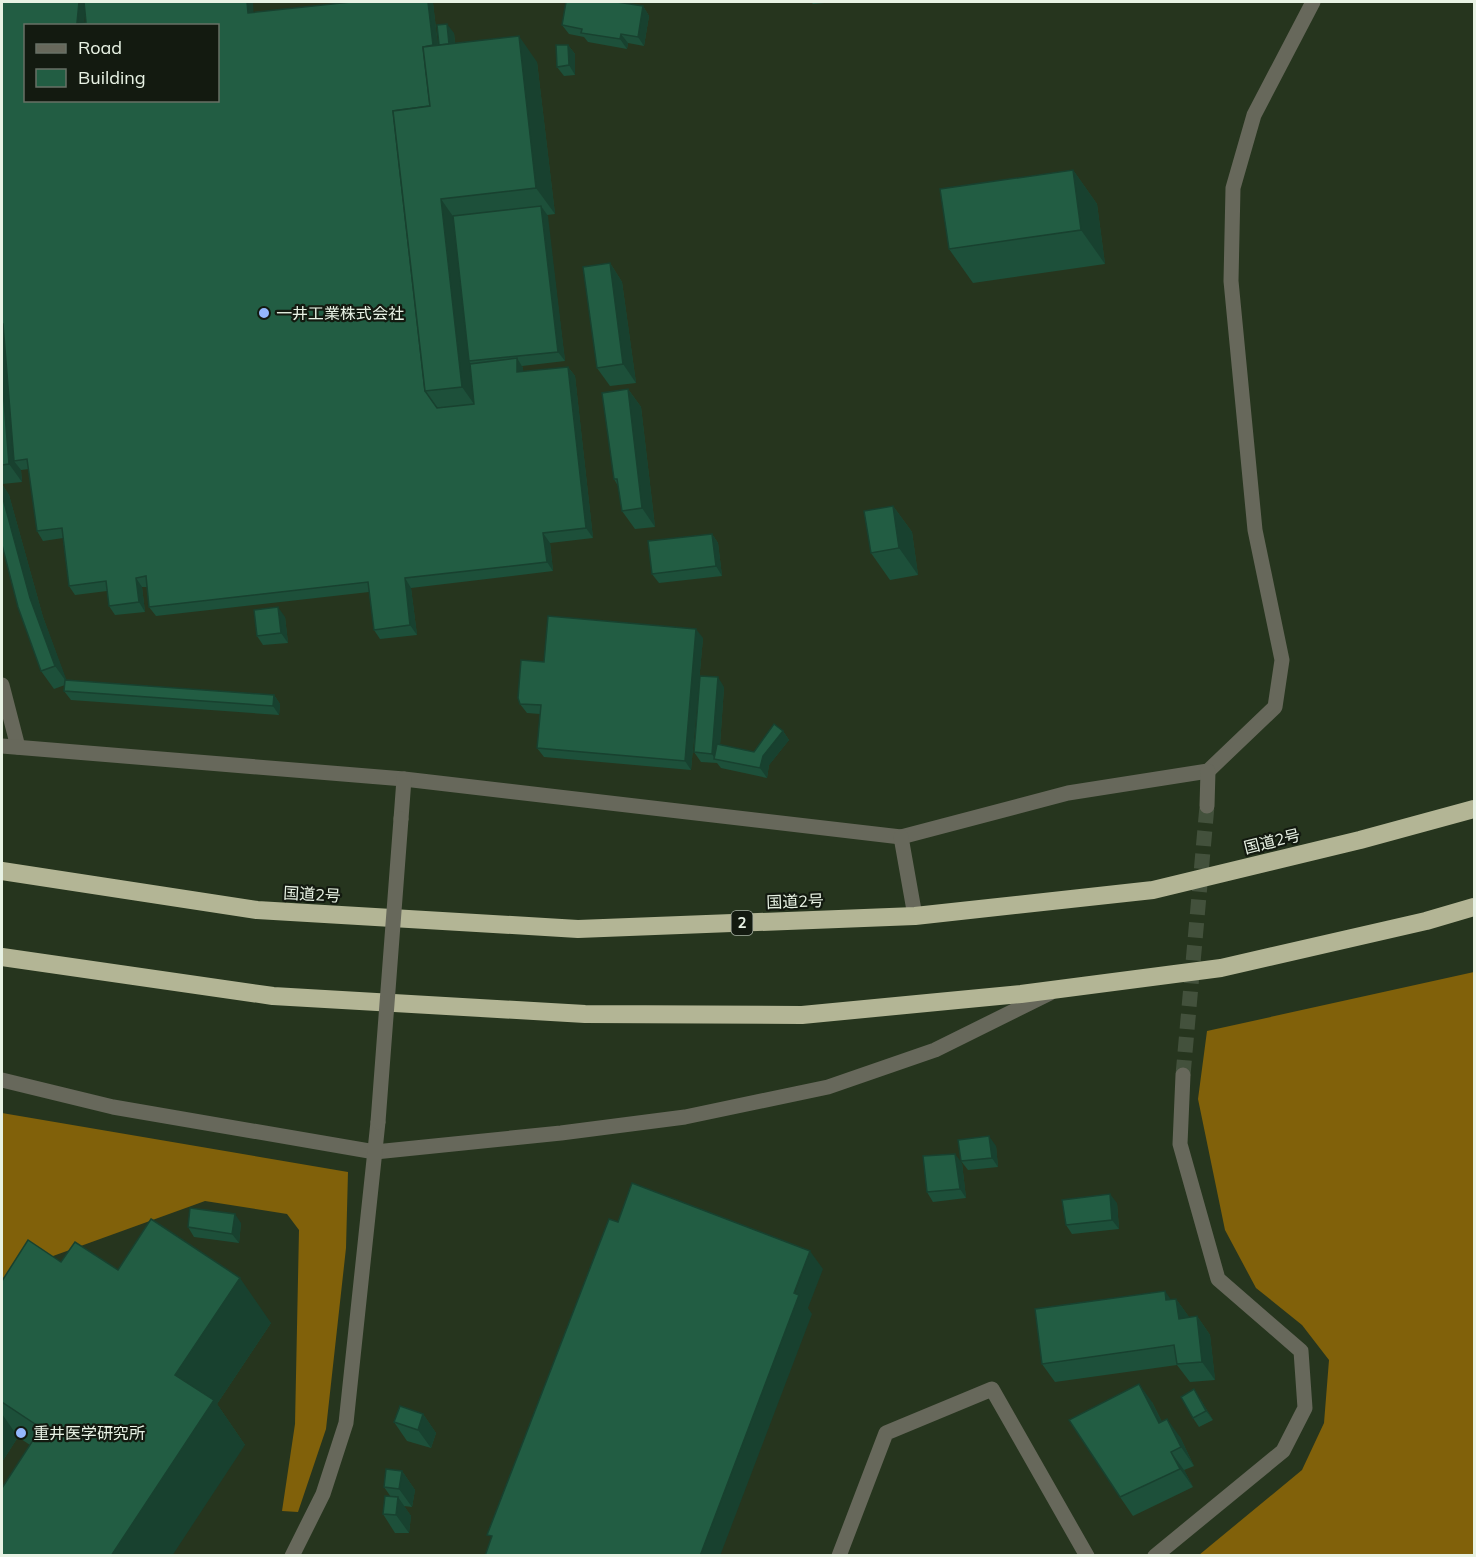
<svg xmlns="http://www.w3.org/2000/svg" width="1476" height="1557" viewBox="0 0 1476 1557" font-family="Mulish,'Noto Sans JP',sans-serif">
  <rect width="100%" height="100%" fill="#26351e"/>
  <g fill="#81610a">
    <path d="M 1474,972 L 1474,1555 L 1199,1555 L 1302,1470 L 1324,1423 L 1329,1360 L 1302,1325 L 1256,1288 L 1225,1230 L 1198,1099 L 1207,1031 Z"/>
    <path d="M 2,1113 L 348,1172 L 346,1248 L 326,1429 L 298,1512 L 282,1511 L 295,1424 L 299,1230 L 287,1214 L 205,1201 L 42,1260 L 2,1312 Z"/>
  </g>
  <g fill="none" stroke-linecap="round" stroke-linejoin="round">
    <path stroke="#43513c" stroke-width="15" stroke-dasharray="15 8" stroke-linecap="butt" d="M 1183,1075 L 1207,806"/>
    <g stroke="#67685b" stroke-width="15">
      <path d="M 2,685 L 18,747"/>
      <path d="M 2,746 L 404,779 L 901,837 L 1068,793 L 1208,771 L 1275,707 L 1282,660 L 1255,530 L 1231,281 L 1233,188 L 1254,115 L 1313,2"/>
      <path d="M 1207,806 L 1208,771"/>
      <path d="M 401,819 L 404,779"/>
      <path d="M 901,837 L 915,916"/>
      <path d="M 2,1080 L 113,1107 L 375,1152 L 561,1133 L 685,1117 L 828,1087 L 935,1050 L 1050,993"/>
      <path d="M 292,1556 L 323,1494 L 346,1423 L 378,1122"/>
      <path d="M 839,1556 L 886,1433 L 992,1389 L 1087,1556"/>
      <path d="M 1155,1556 L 1283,1451 L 1305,1408 L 1301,1351 L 1218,1279 L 1180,1144 L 1183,1075"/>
    </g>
    <g stroke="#b3b595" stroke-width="18">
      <path d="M 2,871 L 257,910 L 578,929 L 915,916 L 1153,890 L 1360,840 L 1474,809"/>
      <path d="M 2,957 L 273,996 L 585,1014 L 802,1015 L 1021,994 L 1221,968 L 1426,921 L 1474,907"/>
    </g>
    <path stroke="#67685b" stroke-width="15" d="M 378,1122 L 401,819"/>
  </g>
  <g fill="#1d503a" fill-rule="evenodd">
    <path d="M 2,2 L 254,12 L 433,3 L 438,45 L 454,33 L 455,43 L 537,62 L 555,214 L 547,215 L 565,361 L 522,366 L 523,368 L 523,372 L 568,367 L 575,376 L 593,538 L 550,543 L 553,571 L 411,588 L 417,635 L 380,639 L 374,630 L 369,592 L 156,616 L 149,607 L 147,587 L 142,587 L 145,612 L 115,615 L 109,606 L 107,591 L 75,595 L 69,586 L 63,538 L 43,541 L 37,531 L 29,469 L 21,470 L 22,482 L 2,484 L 9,495 L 43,617 L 66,680 L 274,695 L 280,704 L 279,715 L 71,700 L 64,691 L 65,685 L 54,689 L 41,671 L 2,545 L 2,337 L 4,340 L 3,334 L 2,334 ZM 85,10 L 86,22 L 84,22 Z"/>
    <path d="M 811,2 L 836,2 L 813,4 Z"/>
    <path d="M 643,6 L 649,16 L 644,46 L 628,43 L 627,49 L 588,42 L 584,37 L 569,34 L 562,25 Z"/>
    <path d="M 568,45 L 575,54 L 575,75 L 564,76 L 557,67 Z"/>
    <path d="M 1073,170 L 1097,204 L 1105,264 L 973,283 L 949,249 Z"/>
    <path d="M 610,263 L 622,282 L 636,383 L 610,386 L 597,368 Z"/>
    <path d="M 628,389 L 641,407 L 655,527 L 635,529 L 622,511 L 618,486 L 614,479 Z"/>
    <path d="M 893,506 L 912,532 L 918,575 L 890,580 L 871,553 Z"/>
    <path d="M 712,534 L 718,543 L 722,576 L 659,583 L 652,574 Z"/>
    <path d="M 285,617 L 288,643 L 263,645 L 257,636 Z"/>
    <path d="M 703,638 L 691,770 L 544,757 L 537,748 L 540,714 L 527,713 L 520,704 L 544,662 Z"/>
    <path d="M 724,687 L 720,745 L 754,752 L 783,731 L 789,740 L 769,765 L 767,778 L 721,768 L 717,763 L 701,762 L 694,752 Z"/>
    <path d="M 996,1146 L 998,1167 L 968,1170 L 961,1161 Z"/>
    <path d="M 962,1163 L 966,1198 L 933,1202 L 927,1192 Z"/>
    <path d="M 1117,1203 L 1119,1229 L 1072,1234 L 1066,1225 Z"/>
    <path d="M 241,1223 L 239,1243 L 194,1237 L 188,1227 Z"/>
    <path d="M 61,1262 L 118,1270 L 271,1323 L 217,1404 L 245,1445 L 30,1445 L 18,1437 L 2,1462 L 2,1281 Z"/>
    <path d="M 1176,1299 L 1189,1317 L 1197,1316 L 1210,1335 L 1215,1380 L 1190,1382 L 1177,1365 L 1055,1382 L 1042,1364 L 1171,1300 Z"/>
    <path d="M 1200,1399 L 1213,1420 L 1199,1427 L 1193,1418 Z"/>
    <path d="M 1152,1402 L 1162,1422 L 1180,1437 L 1194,1466 L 1184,1470 L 1193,1487 L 1133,1516 L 1120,1497 Z"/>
    <path d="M 423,1414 L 436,1433 L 431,1448 L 407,1441 L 394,1422 Z"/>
    <path d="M 402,1471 L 415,1490 L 412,1507 L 404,1506 L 411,1516 L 409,1533 L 395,1533 L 383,1514 L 391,1497 L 384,1487 Z"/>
  </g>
  <g fill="#18412f">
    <path d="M 79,2 L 86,2 L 84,26 L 77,23 Z"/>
    <path d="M 247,2 L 253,2 L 254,22 L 248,13 Z"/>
    <path d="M 428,2 L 433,2 L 433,3 L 448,133 L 442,123 Z"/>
    <path d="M 643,6 L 649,16 L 644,46 L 638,37 Z"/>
    <path d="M 447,24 L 454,33 L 457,66 L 450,56 Z"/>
    <path d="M 621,34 L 628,43 L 627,49 L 620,39 Z"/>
    <path d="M 519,36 L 537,62 L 555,214 L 536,188 Z"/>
    <path d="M 568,45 L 575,54 L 575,75 L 569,65 Z"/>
    <path d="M 1073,170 L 1097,204 L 1105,264 L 1081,230 Z"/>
    <path d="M 441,199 L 459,225 L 469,361 L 476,371 L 481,414 L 462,387 Z"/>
    <path d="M 541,206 L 548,216 L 565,361 L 558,352 Z"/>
    <path d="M 610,263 L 622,282 L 636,383 L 623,364 Z"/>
    <path d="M 2,337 L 11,350 L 14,461 L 21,470 L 22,482 L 9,464 L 2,377 Z"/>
    <path d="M 517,358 L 523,368 L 524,382 L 517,372 Z"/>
    <path d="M 568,367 L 575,376 L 593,538 L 586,528 Z"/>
    <path d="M 628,389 L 641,407 L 655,527 L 642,508 Z"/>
    <path d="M 2,484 L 9,495 L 43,617 L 68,684 L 55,666 L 30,598 L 2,495 Z"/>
    <path d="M 893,506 L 912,532 L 918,575 L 899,548 Z"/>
    <path d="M 543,533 L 550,543 L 553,571 L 547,562 Z"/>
    <path d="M 712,534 L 718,543 L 722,576 L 716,566 Z"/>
    <path d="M 136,578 L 142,587 L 145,612 L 139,602 Z"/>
    <path d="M 405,578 L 411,588 L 417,635 L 410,625 Z"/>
    <path d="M 278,607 L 285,617 L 288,643 L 281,633 Z"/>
    <path d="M 696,629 L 703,638 L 691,770 L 685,761 Z"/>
    <path d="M 718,677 L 724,687 L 719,760 L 715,759 L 712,754 Z"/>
    <path d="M 274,695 L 280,704 L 279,715 L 273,706 Z"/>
    <path d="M 783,731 L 789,740 L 769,765 L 767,778 L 760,768 L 763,756 Z"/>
    <path d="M 989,1136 L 996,1146 L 998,1167 L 992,1158 Z"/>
    <path d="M 955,1154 L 962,1163 L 966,1198 L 960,1189 Z"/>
    <path d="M 1110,1194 L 1117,1203 L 1119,1229 L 1112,1220 Z"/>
    <path d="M 235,1214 L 241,1223 L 239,1243 L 232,1234 Z"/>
    <path d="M 810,1251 L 823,1269 L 808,1308 L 812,1314 L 720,1556 L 700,1556 Z"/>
    <path d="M 240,1278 L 271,1323 L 217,1404 L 245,1445 L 172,1556 L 111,1556 L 175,1375 Z"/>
    <path d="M 1165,1291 L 1178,1310 L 1166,1300 Z"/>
    <path d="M 1176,1299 L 1189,1317 L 1179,1319 Z"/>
    <path d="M 1197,1316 L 1210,1335 L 1215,1380 L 1202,1362 Z"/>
    <path d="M 1139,1384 L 1152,1402 L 1172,1442 L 1159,1423 Z"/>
    <path d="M 1194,1389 L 1200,1399 L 1213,1420 L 1206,1411 Z"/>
    <path d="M 2,1414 L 18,1437 L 2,1462 Z"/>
    <path d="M 423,1414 L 436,1433 L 431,1448 L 418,1430 Z"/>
    <path d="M 1167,1419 L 1180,1437 L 1194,1466 L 1181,1447 Z"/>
    <path d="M 1171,1452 L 1184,1470 L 1193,1487 L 1180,1469 Z"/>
    <path d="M 402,1471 L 415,1490 L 412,1507 L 399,1489 Z"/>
    <path d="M 398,1497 L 411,1516 L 409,1533 L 396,1515 Z"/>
  </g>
  <g fill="#225d43" stroke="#18412f" stroke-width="1.5" fill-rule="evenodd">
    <path d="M 2,2 L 79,2 L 77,23 L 86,22 L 84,2 L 247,2 L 248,13 L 351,2 L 428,2 L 433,45 L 423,47 L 430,106 L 393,111 L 425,391 L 437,408 L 474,404 L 470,364 L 517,358 L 517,372 L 568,367 L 586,528 L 543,533 L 547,562 L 405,578 L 410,625 L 374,630 L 368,582 L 149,607 L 146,576 L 136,578 L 139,602 L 109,606 L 106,581 L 69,586 L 62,528 L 37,531 L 27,459 L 14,461 L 3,324 L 2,324 ZM 26,26 L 218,26 L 218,100 L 26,100 Z"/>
    <path d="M 566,2 L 617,2 L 643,6 L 638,37 L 621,34 L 620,39 L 581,33 L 582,29 L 562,25 Z"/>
    <path d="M 447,24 L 449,44 L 439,45 L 437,25 Z"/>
    <path d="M 519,36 L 536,188 L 441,199 L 462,387 L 425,391 L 393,111 L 430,106 L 423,47 Z"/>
    <path d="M 556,45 L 568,45 L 569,65 L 557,67 Z"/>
    <path d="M 1073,170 L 1081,230 L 949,249 L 940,189 Z"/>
    <path d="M 541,206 L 558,352 L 469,361 L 453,216 Z"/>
    <path d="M 610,263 L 623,364 L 597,368 L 583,267 Z"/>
    <path d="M 2,377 L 9,464 L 2,465 Z"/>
    <path d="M 628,389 L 642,508 L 622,511 L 617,479 L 614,479 L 602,393 Z"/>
    <path d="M 2,495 L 30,598 L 55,666 L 41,671 L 18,607 L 2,545 Z"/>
    <path d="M 893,506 L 899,548 L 871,553 L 864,511 Z"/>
    <path d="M 712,534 L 716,566 L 652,574 L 648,541 Z"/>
    <path d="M 278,607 L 281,633 L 257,636 L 254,610 Z"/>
    <path d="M 548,616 L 696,629 L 685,761 L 537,748 L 541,705 L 520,704 L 518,698 L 521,660 L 544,662 Z"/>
    <path d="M 700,676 L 718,677 L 712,754 L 694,752 Z"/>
    <path d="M 65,680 L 274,695 L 273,706 L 64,691 Z"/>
    <path d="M 774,724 L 783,731 L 763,756 L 760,768 L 714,759 L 717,744 L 754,752 Z"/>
    <path d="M 989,1136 L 992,1158 L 961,1161 L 958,1140 Z"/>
    <path d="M 955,1154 L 960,1189 L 927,1192 L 923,1156 Z"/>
    <path d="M 632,1183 L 810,1251 L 794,1293 L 799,1295 L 700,1556 L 485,1556 L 492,1536 L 487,1535 L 609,1219 L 618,1222 Z"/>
    <path d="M 1110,1194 L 1112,1220 L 1066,1225 L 1062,1200 Z"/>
    <path d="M 190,1208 L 235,1214 L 232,1234 L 188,1227 Z"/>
    <path d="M 151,1219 L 240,1278 L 175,1375 L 214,1400 L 111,1556 L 2,1556 L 2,1488 L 41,1428 L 2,1402 L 2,1281 L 28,1240 L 61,1262 L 75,1242 L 118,1270 Z"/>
    <path d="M 1165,1291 L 1166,1300 L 1176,1299 L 1179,1319 L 1197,1316 L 1202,1362 L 1177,1364 L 1174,1345 L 1042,1364 L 1035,1309 Z"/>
    <path d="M 1139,1384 L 1159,1423 L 1167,1419 L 1181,1447 L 1171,1452 L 1180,1469 L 1120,1497 L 1069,1420 Z"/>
    <path d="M 1194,1389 L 1206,1411 L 1193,1418 L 1181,1397 Z"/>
    <path d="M 400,1406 L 423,1414 L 418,1430 L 394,1422 Z"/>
    <path d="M 386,1469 L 402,1471 L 399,1489 L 384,1487 Z"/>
    <path d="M 385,1496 L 398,1497 L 396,1515 L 383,1514 Z"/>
  </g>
  <g fill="#94b7fd" stroke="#131a10" stroke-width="2">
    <circle cx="264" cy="313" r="6"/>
    <circle cx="21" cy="1433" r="6"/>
  </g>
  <g text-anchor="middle" stroke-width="4.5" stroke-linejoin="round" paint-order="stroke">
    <rect fill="#131a10" stroke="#a8b1a4" stroke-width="1.5" x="731.5" y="911" width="21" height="24" rx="4.5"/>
    <g font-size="15" font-weight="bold" fill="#e8f2e4">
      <text x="742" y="928">2</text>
    </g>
    <g font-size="16" fill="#e8f2e4" stroke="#131a10" text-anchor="start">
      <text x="276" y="319">一井工業株式会社</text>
      <text x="33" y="1439">重井医学研究所</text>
    </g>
    <g font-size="16" fill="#e8f2e4" stroke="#131a10">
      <text transform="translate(1272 841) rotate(-14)" y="6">国道2号</text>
      <text transform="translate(312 894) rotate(3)" y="6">国道2号</text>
      <text transform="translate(795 901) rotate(-2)" y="6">国道2号</text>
    </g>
  </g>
  <rect width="1476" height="1557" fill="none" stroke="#e8f2e4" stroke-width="6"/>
  <rect x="24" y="24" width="195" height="78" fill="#131a10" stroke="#687065" stroke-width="1.5"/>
  <rect x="36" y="44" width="30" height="9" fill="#67685b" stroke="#687065" stroke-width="1.5"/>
  <text x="78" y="54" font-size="18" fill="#e8f2e4">Road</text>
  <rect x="36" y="69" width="30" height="18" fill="#225d43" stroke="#687065" stroke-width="1.5"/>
  <text x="78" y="84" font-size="18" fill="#e8f2e4">Building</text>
</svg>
